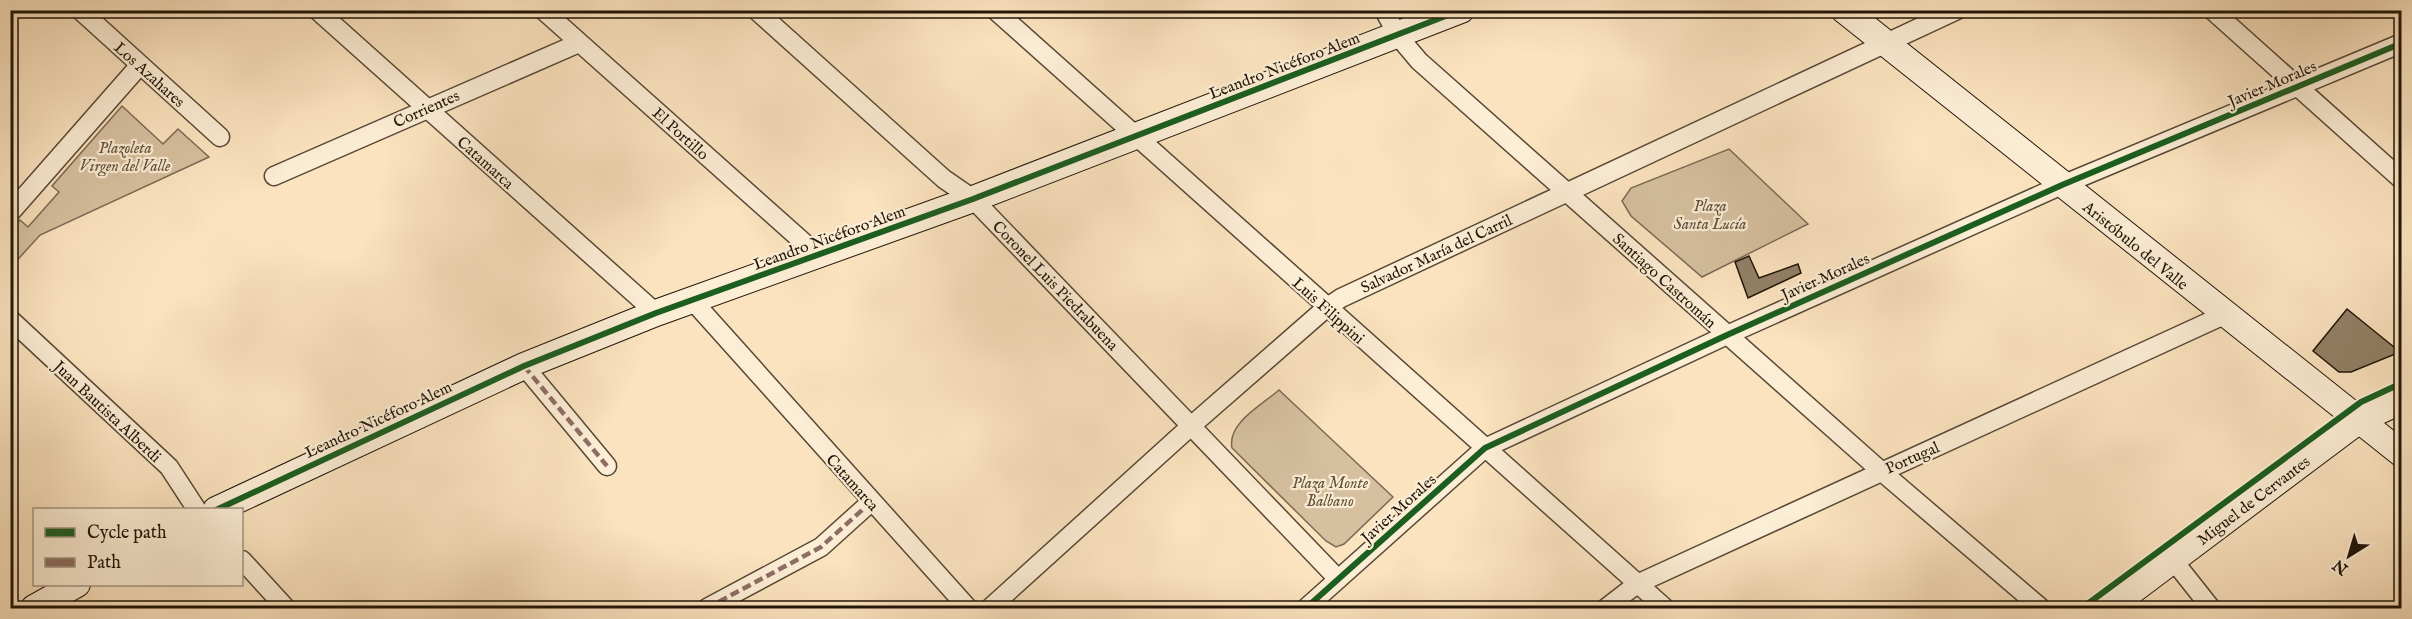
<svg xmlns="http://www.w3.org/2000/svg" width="2412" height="619" viewBox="0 0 2412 619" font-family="'IM FELL English',serif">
  <rect width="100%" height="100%" fill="#fbe3bf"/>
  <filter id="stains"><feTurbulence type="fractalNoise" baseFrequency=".00333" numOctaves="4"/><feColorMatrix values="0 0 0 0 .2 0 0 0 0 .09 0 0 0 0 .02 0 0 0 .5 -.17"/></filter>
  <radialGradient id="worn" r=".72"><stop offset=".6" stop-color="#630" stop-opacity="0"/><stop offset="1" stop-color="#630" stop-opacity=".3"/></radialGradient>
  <g fill="#d6c0a0" stroke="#7b6a54" stroke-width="1.5">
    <path d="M 122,106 L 163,144 L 178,129 L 209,157 L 40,235 L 11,267 L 11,230 L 20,220 L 28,227 L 59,192 L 52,186 Z"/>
    <path d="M 1729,149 L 1808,224 L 1702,277 L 1631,216 L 1622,201 L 1631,188 Z"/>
    <path d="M 1279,390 L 1393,497 L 1344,544 L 1336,547 L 1326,541 L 1232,448 C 1227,423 1262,405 1279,390 Z"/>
  </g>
  <g fill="#928067" stroke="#201507" stroke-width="1.5">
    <path d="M 1749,256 L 1759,278 L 1798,264 L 1801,273 L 1748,298 L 1735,262 Z"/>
    <path d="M 2347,309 L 2400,352 L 2351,372 L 2339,372 L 2313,351 Z"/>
  </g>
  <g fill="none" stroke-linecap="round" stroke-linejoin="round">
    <g stroke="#574835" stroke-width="21">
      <g id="street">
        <path d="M 80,10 L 220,137"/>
        <path d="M 317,10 L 656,313"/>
        <path d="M 543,10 L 819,256"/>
        <path d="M 756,10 L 944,179 L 973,199 L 1338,579"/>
        <path d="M 995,10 L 1665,608"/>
        <path d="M 1384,10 L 1398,36 L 1419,61 L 1881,471 L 2041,608"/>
        <path d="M 2212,10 L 2402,180"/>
        <path d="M 10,11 L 11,10"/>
        <path d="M 274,176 L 579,43"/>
        <path d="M 10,213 L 140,65"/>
        <path d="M 692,300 L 968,608"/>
        <path d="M 10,319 L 169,467 L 197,510"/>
        <path d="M 524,366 L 607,466"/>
        <path d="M 242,560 L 286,608"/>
        <path d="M 2173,560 L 2211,608"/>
        <path d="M 707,608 L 821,547 L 871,502"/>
        <path d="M 990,608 L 1191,426 L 1326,308 L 1341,298 L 1957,10"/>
        <path d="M 1306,608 L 1485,448 L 1727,335 L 2062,185 L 2402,43"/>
        <path d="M 1606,608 L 1637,584 L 2224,315"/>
      </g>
    </g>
    <g stroke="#201507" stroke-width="28">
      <g id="secondary">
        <path d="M 1844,10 L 2402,454"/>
        <path d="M 216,510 L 524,366 L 656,313 L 973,199 L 1461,10"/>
        <path d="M 34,608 L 77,584"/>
        <path d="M 2109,608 L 2358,421 L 2402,400"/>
      </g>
    </g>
    <use href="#street" stroke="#fcedd5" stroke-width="18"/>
    <use href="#secondary" stroke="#fcedd5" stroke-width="26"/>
    <g stroke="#8d6e63" stroke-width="4.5" stroke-dasharray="9 4.5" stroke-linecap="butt">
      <path d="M 524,366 L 607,466"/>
      <path d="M 707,608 L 821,547 L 871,502"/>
    </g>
    <g stroke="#fcedd5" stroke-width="10">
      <g id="cycleway">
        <path d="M 216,510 L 524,366 L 656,313 L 973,199 L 1461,10"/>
        <path d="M 1306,608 L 1485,448 L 1727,335 L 2062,185 L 2402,43"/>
        <path d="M 2082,608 L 2361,402 L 2402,383"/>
      </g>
    </g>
    <use href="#cycleway" stroke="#1b5e20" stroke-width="6"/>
  </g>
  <g text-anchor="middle" stroke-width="4.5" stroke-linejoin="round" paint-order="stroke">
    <g font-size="16" fill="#201507" stroke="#fcedd5">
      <text transform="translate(1284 65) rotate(-21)" y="6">Leandro Nicéforo Alem</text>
      <text transform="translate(150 74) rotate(42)" y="6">Los Azahares</text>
      <text transform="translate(2272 83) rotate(-23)" y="6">Javier Morales</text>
      <text transform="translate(426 108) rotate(-24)" y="6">Corrientes</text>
      <text transform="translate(681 133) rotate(42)" y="6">El Portillo</text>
      <text transform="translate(486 162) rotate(42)" y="6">Catamarca</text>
      <text transform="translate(829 237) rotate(-20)" y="6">Leandro Nicéforo Alem</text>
      <text transform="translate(2136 245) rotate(39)" y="6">Aristóbulo del Valle</text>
      <text transform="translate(1436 253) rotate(-25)" y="6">Salvador María del Carril</text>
      <text transform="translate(1825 276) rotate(-24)" y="6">Javier Morales</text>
      <text transform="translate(1665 280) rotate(42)" y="6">Santiago Castromán</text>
      <text transform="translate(1056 285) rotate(46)" y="6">Coronel Luis Piedrabuena</text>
      <text transform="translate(1329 310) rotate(42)" y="6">Luis Filippini</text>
      <text transform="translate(108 411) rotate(43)" y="6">Juan Bautista Alberdi</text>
      <text transform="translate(378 419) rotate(-25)" y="6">Leandro Nicéforo Alem</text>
      <text transform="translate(1912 457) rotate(-24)" y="6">Portugal</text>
      <text transform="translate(853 482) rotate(48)" y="6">Catamarca</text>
      <text transform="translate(2253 500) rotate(-37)" y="6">Miguel de Cervantes</text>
      <text transform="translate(1398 508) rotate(-42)" y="6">Javier Morales</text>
    </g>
    <g font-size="16" font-style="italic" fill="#60513d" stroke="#fcedd5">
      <text x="125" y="153">Plazoleta<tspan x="125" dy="18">Virgen del Valle</tspan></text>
      <text x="1710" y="211">Plaza<tspan x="1710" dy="18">Santa Lucía</tspan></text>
      <text x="1330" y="488">Plaza Monte<tspan x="1330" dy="18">Balbano</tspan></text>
    </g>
  </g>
  <rect width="2412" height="619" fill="none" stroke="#fbe3bf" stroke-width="36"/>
  <rect x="12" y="12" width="2388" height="595" fill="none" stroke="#201507" stroke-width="3"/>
  <rect x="18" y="18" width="2376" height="583" fill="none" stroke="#201507" stroke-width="1.5"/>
  <rect x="33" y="508" width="210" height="78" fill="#fcedd5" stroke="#a49783" stroke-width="1.5"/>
  <rect x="45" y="528" width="30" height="9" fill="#1b5e20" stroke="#a49783" stroke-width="1.5"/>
  <text x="87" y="538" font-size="18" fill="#201507">Cycle path</text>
  <rect x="45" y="558" width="30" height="9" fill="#8d6e63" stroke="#a49783" stroke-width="1.5"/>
  <text x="87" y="568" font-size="18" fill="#201507">Path</text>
  <g transform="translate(2349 556) rotate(217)" stroke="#fcedd5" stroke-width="4.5" paint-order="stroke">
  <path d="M0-4.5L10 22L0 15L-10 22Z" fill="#201507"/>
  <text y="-9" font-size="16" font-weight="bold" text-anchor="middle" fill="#201507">N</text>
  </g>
  <rect width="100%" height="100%" filter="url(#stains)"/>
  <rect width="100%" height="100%" fill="url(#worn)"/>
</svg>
